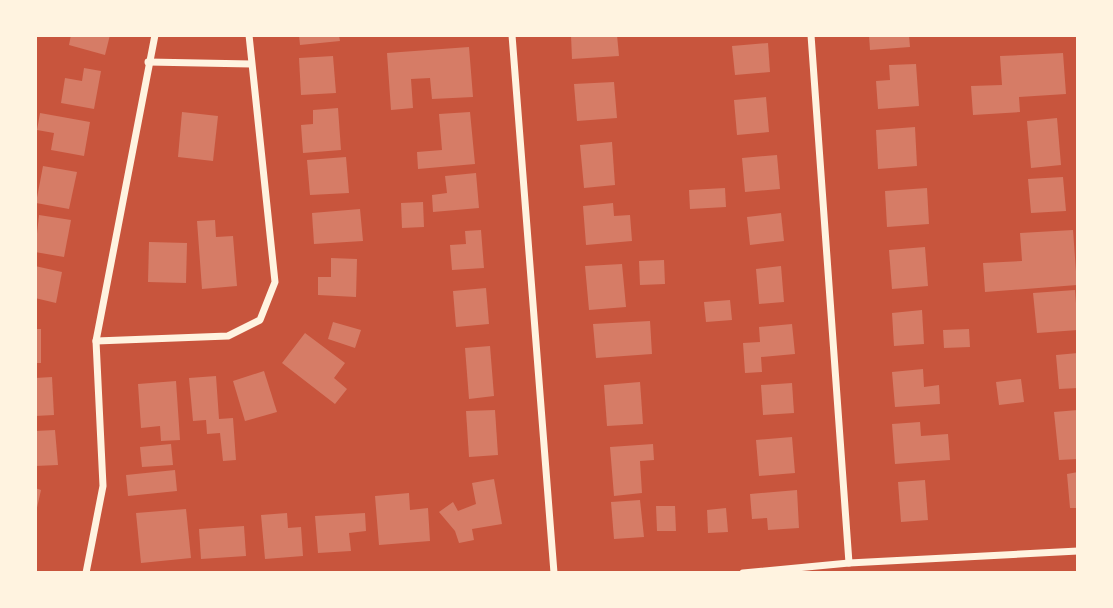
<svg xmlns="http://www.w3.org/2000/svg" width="1113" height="608" viewBox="0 0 1113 608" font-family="'Playfair Display',serif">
  <rect width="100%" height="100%" fill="#c8553d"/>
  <g fill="#d67c66">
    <path d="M 71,35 L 110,35 L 105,55 L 69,45 Z"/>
    <path d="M 299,35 L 339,35 L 340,41 L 300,45 Z"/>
    <path d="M 571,35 L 617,35 L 619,56 L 572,59 Z"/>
    <path d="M 869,35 L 909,35 L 910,47 L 870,50 Z"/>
    <path d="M 768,43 L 770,72 L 735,75 L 732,46 Z"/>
    <path d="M 469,47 L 473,97 L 432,99 L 430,78 L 411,79 L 413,108 L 391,110 L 387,53 Z"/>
    <path d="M 1063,53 L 1066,94 L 1019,97 L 1020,112 L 973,115 L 971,86 L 1002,85 L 1000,56 Z"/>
    <path d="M 333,56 L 336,93 L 301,95 L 299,58 Z"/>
    <path d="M 916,64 L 919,106 L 878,109 L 876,81 L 890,80 L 889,65 Z"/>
    <path d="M 84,68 L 101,71 L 94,109 L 61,103 L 65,78 L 82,81 Z"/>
    <path d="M 614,82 L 617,118 L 577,121 L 574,84 Z"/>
    <path d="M 766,97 L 769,132 L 737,135 L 734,100 Z"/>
    <path d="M 338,108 L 341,150 L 303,153 L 301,125 L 313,124 L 313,110 Z"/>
    <path d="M 182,112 L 218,116 L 213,161 L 178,157 Z"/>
    <path d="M 470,112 L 475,164 L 418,169 L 417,152 L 442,150 L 439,114 Z"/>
    <path d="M 40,113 L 90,122 L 84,156 L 51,150 L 54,133 L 37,130 Z"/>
    <path d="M 1057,118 L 1061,165 L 1031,168 L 1027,121 Z"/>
    <path d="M 915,127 L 917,166 L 878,169 L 876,130 Z"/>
    <path d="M 612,142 L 615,185 L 584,188 L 580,145 Z"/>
    <path d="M 777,155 L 780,189 L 745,192 L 742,158 Z"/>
    <path d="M 346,157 L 349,193 L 310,195 L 307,160 Z"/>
    <path d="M 43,166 L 77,172 L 69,209 L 36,203 Z"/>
    <path d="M 476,173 L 479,208 L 433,212 L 432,195 L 447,193 L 445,176 Z"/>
    <path d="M 1063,177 L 1066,211 L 1031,213 L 1028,179 Z"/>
    <path d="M 725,188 L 726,207 L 690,209 L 689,190 Z"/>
    <path d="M 927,188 L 929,224 L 887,227 L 885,191 Z"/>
    <path d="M 423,202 L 424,227 L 402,228 L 401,203 Z"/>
    <path d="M 613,203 L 614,216 L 630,215 L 632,241 L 586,245 L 583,206 Z"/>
    <path d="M 360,209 L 363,241 L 314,244 L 312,213 Z"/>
    <path d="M 781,213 L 784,241 L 750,245 L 747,217 Z"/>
    <path d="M 39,215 L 71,220 L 64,257 L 35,252 Z"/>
    <path d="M 215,220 L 216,237 L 233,236 L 237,286 L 202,289 L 197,221 Z"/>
    <path d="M 481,230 L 484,268 L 452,270 L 450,245 L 466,244 L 465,231 Z"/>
    <path d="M 1073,230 L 1077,285 L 985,292 L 983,263 L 1022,261 L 1020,233 Z"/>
    <path d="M 149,242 L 187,243 L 186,283 L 148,282 Z"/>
    <path d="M 925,247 L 928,286 L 892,289 L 889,250 Z"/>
    <path d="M 331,258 L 357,259 L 356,297 L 318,295 L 318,277 L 331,277 Z"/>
    <path d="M 664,260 L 665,284 L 640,285 L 639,261 Z"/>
    <path d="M 622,264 L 626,307 L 589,310 L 585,266 Z"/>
    <path d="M 35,266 L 62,272 L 56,303 L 35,298 Z"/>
    <path d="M 781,266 L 784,302 L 759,304 L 756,269 Z"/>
    <path d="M 486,288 L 489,324 L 456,327 L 453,291 Z"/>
    <path d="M 1075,290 L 1078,330 L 1037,333 L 1033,293 Z"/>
    <path d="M 730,300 L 732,320 L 706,322 L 704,302 Z"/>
    <path d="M 922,310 L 924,344 L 894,346 L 892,313 Z"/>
    <path d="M 650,321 L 652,354 L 596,358 L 593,324 Z"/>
    <path d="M 333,322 L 361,330 L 355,348 L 328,339 Z"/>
    <path d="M 792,324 L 795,354 L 761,357 L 762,372 L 745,373 L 743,343 L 760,342 L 759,327 Z"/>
    <rect x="35" y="329" width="6" height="34"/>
    <path d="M 969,329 L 970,347 L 944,348 L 943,330 Z"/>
    <path d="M 305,333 L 345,363 L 334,378 L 347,389 L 335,404 L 282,363 Z"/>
    <path d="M 490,346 L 494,396 L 469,399 L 465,348 Z"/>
    <path d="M 1078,353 L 1078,388 L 1059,389 L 1056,355 Z"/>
    <path d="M 923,369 L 924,387 L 939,385 L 940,404 L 895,407 L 892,372 Z"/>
    <path d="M 264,371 L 277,412 L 245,421 L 233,381 Z"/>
    <path d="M 216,376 L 219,419 L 233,418 L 236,460 L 223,461 L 220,433 L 207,434 L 206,420 L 193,421 L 189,378 Z"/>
    <path d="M 52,377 L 54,415 L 35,416 L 35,378 Z"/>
    <path d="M 1021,379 L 1024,402 L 999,405 L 996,382 Z"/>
    <path d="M 176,381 L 180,440 L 161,441 L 160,426 L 141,428 L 138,384 Z"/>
    <path d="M 640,382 L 643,424 L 607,426 L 604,385 Z"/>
    <path d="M 792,383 L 794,413 L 763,415 L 761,385 Z"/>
    <path d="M 495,410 L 498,455 L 469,457 L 466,411 Z"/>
    <path d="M 1078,410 L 1078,459 L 1059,460 L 1054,412 Z"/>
    <path d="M 920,422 L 921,436 L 948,434 L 950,460 L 895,464 L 892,424 Z"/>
    <path d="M 55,430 L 58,465 L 35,466 L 35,431 Z"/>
    <path d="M 792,437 L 795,473 L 759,476 L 756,440 Z"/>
    <path d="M 171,444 L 173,465 L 142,467 L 140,447 Z"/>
    <path d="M 653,444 L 654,460 L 640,461 L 642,493 L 614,496 L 610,447 Z"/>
    <path d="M 175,470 L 177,491 L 128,496 L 126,475 Z"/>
    <path d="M 1078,472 L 1078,508 L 1070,508 L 1067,474 Z"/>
    <path d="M 494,479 L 502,524 L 472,529 L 474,540 L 459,543 L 455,531 L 439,512 L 453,502 L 458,511 L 476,504 L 472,483 Z"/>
    <path d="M 925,480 L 928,520 L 901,522 L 898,482 Z"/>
    <path d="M 35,488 L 41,490 L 36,512 L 35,512 Z"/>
    <path d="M 797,490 L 799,528 L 768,530 L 767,518 L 752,519 L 750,494 Z"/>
    <path d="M 409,493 L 410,510 L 428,508 L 430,541 L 379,545 L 375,496 Z"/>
    <path d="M 640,500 L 644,537 L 614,539 L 611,502 Z"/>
    <path d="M 656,506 L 675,506 L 676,531 L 657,531 Z"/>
    <path d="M 726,508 L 728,532 L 708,533 L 707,510 Z"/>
    <path d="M 186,509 L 191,558 L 141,563 L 136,513 Z"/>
    <path d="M 287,513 L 288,528 L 301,527 L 303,556 L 265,559 L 261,515 Z"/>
    <path d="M 365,513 L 366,531 L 349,533 L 351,551 L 318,553 L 315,516 Z"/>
    <path d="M 244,526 L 246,556 L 201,559 L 199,529 Z"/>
  </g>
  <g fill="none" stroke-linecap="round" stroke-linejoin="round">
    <g stroke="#fff3e0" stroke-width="7">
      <path d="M 512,35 L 554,573"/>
      <path d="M 811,35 L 849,563"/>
      <path d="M 148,62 L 251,64"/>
      <path d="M 96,341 L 228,336 L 260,320 L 275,282 L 249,35"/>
      <path d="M 86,573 L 103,486 L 96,341 L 155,35"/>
      <path d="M 743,573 L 849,563 L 1078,551"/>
    </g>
  </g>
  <rect width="1113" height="608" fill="none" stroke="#fff3e0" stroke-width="74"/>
</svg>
